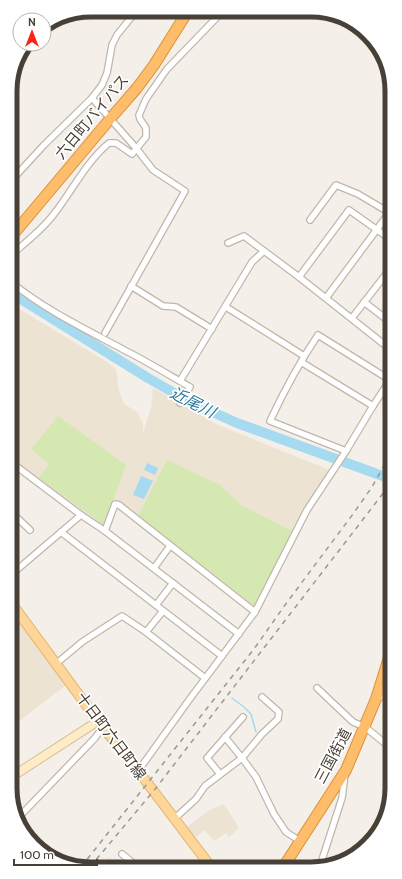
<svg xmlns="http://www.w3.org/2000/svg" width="402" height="879" viewBox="0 0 402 879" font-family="Cabin,'Noto Sans JP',sans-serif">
  <rect width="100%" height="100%" fill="#f4f0e9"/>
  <g fill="#ede3d3">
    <path d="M 11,304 L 104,360 L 116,369 L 119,391 L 124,404 L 137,412 L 143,424 L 143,433 L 151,408 L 153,388 L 218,425 L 332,471 L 306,511 L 255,612 L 115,504 L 105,531 L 12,463 Z"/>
    <path d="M 12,604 L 70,682 L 13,726 Z"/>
    <path d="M 224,804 L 239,828 L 229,837 L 226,833 L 214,841 L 205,830 L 196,837 L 187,827 L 210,810 Z"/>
  </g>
  <g fill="#d6e8b2">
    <path d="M 58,416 L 126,465 L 104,525 L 39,478 L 49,464 L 31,449 Z"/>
    <path d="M 167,460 L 220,485 L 241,505 L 292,531 L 254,606 L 138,516 Z"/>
  </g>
  <path fill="#e6e3e1" d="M 109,857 L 109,858 L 123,867 L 102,867 Z"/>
  <g fill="#a6daf1">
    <path d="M 147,463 L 158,468 L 155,475 L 144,470 Z"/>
    <path d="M 141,476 L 153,481 L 144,499 L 133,495 Z"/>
  </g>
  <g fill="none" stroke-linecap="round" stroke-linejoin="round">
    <path stroke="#a6daf1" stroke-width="1.5" d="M 232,698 L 244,707 L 251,714 L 256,732"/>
    <path stroke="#a6daf1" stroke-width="10" d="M 11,293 L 148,378 L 188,401 L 237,423 L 391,479"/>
    <g stroke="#c0b7ac" stroke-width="8">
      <g id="street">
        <path d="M 92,98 L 136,148 L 153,170 L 185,191 L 105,333"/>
        <path d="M 11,181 L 44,145 L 92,98 L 102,85 L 107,73 L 112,45 L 117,35 L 137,10"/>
        <path d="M 310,220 L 336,185 L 358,194 L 390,213"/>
        <path d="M 390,239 L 349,210 L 299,277 L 390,349"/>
        <path d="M 228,243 L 244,236 L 299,277"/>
        <path d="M 11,255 C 26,242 42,230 54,214 C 72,191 86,162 109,143 L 116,143 L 132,154 L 146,137 L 146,128 L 140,119 L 139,115 L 146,99 L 167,69 L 223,11"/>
        <path d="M 11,282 C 45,310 87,330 126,351 C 148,362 169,375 190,387 L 180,403"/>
        <path d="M 131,286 L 163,306 L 176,307 L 212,329"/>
        <path d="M 326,298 L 389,213"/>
        <path d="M 364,302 L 390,322"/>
        <path d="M 226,307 L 304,356"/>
        <path d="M 352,318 L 390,269"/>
        <path d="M 301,362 L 373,406"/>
        <path d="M 180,381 L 252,262 L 264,251"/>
        <path d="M 346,451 L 270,421 C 284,391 299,363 318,335 L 390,380"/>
        <path d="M 12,463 L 81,515 L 105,531 L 115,504 L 119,505 L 255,612"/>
        <path d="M 12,513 L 30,530"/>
        <path d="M 105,531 L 239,634"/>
        <path d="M 61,532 L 222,656"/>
        <path d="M 154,568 L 170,546"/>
        <path d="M 12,574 L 81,515"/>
        <path d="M 156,605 L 173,583"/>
        <path d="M 146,632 L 163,611"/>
        <path d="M 57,663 L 82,642 L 122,616 L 146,632 L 205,678"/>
        <path d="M 317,688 L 353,722 L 365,727 L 392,749"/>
        <path d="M 225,737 L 242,758 L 256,777 L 274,814 L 286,832 L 300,841"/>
        <path d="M 136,768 L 141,767 L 189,700 L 255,612 L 307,510 L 346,451 L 373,406 L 390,380"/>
        <path d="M 220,774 L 207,758 L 243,717"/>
        <path d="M 18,818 L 95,738 L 103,727"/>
        <path d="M 174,819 L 196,799 L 205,786 L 242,758 L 262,734 L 278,719 L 279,712 L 262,697"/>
        <path d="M 122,854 L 138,867"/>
        <path d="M 320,866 L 342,798 L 345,774"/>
      </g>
    </g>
    <g stroke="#d7c19b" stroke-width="10">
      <g id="secondary">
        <path d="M 376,699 L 386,691 L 391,684"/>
        <path d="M 13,776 L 98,721"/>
      </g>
    </g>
    <g stroke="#e4b268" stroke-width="11">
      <path id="primary" d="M 12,604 L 98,721 L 136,768 L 211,867"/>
    </g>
    <g stroke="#dd903a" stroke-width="12">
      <g id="highway">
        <path d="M 11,237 L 110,119 L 137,88 L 154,65 L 188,11"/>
        <path d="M 284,866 L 346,770 L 376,699 L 391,651"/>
      </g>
    </g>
    <use href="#street" stroke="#fff" stroke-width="5.5"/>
    <use href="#secondary" stroke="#feecc9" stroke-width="8"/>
    <use href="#primary" stroke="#fed699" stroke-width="9"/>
    <use href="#highway" stroke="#fdbd6b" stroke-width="10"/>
    <g stroke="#989898" stroke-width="1.5" stroke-dasharray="5 5" stroke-linecap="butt">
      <path d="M 81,867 L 254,649 L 285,605 L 353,514 L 372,487 L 391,453"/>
      <path d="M 90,867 L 156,788 L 391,483"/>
    </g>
  </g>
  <g text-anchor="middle" stroke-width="3.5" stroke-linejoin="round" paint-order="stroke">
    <g font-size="15" fill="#484037" stroke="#fff">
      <text transform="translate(92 117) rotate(-50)" y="5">六日町バイパス</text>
      <text transform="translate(111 736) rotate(53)" y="5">十日町六日町線</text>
      <text transform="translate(333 756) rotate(-62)" y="5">三国街道</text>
    </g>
    <g font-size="16" font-style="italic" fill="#2b799c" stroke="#fff">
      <text transform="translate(193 402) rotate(27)" y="6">近尾川</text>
    </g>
  </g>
  <path d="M0 0H402V879H0ZM91 17H311A74 74 0 0 1 385 91V788A74 74 0 0 1 311 862H91A74 74 0 0 1 17 788V91A74 74 0 0 1 91 17Z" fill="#fff" fill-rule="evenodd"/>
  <path fill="none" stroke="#484037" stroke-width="5" d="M91 17H311A74 74 0 0 1 385 91V788A74 74 0 0 1 311 862H91A74 74 0 0 1 17 788V91A74 74 0 0 1 91 17Z"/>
  <g transform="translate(32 32)"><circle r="19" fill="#ffffff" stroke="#b6b3af"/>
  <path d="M0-3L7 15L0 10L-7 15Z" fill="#f9251b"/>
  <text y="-6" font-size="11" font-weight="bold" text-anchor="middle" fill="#484037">N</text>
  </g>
  <path d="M14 859v6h83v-6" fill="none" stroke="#484037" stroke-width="2"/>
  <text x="20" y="859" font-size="12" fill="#484037" stroke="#ffffff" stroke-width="3" paint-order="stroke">100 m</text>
</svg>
